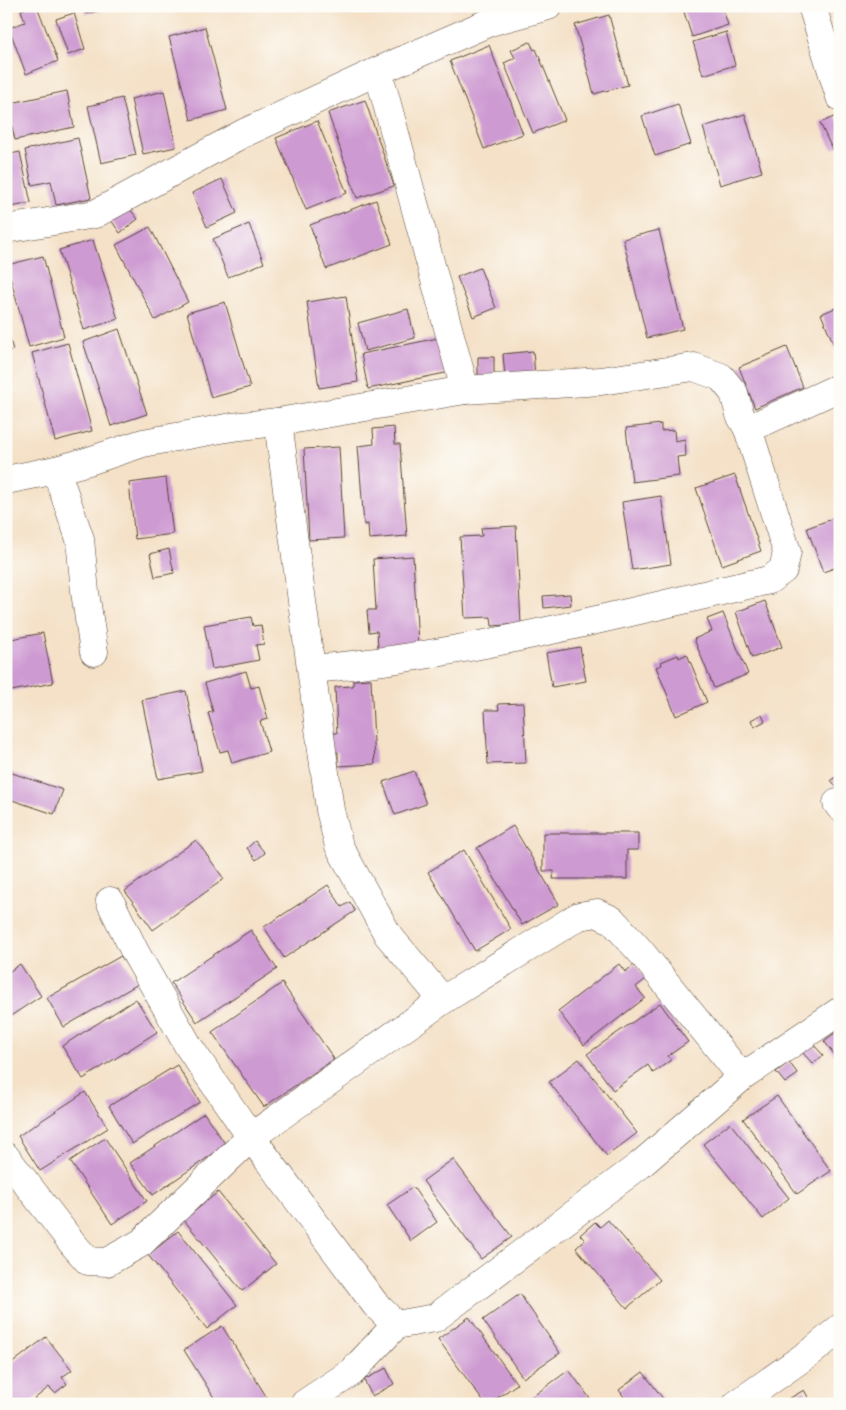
<svg xmlns="http://www.w3.org/2000/svg" width="846" height="1410" viewBox="0 0 846 1410" font-family="Mynerve,sans-serif">
  <rect width="100%" height="100%" fill="#fdfcf7"/>
  <filter id="ink" filterUnits="userSpaceOnUse"><feTurbulence type="fractalNoise" baseFrequency=".02" numOctaves="2"/><feDisplacementMap in="SourceGraphic" scale="10" xChannelSelector="R" yChannelSelector="G"/><feConvolveMatrix kernelMatrix="1 2 1 2 8 2 1 2 1" color-interpolation-filters="sRGB"/></filter>
  <filter id="wash" filterUnits="userSpaceOnUse"><feTurbulence type="fractalNoise" baseFrequency=".0096" numOctaves="4" result="noise"/><feDisplacementMap in="SourceGraphic" scale="20" xChannelSelector="R" yChannelSelector="G"/><feGaussianBlur stdDeviation="1.12" result="paint"/><feColorMatrix in="noise" values="0 0 0 0 0 0 0 0 0 0 0 0 0 0 0 0 0 1.4 0 .05"/><feComposite in="paint" operator="in"/></filter>
  <g filter="url(#wash)">
    <rect width="100%" height="100%" fill="#f4e1c7"/>
    <g id="blocks">
      <g fill="#cd9ad2">
        <path d="M 32,6 L 37,6 L 58,61 L 26,74 L 9,28 L 25,22 L 21,10 Z"/>
        <path d="M 84,6 L 112,6 L 112,7 L 86,14 Z"/>
        <path d="M 682,6 L 722,6 L 728,25 L 692,37 Z"/>
        <path d="M 74,13 L 85,49 L 68,55 L 56,19 Z"/>
        <path d="M 609,15 L 628,85 L 594,94 L 575,25 Z"/>
        <path d="M 205,27 L 227,110 L 191,120 L 169,37 Z"/>
        <path d="M 726,32 L 735,65 L 703,75 L 693,42 Z"/>
        <path d="M 530,42 L 534,50 L 536,49 L 565,120 L 533,133 L 504,63 L 515,58 L 511,50 Z"/>
        <path d="M 489,45 L 523,134 L 484,149 L 450,61 Z"/>
        <path d="M 67,91 L 74,127 L 15,140 L 7,104 Z"/>
        <path d="M 164,91 L 176,147 L 143,154 L 131,99 Z"/>
        <path d="M 122,98 L 136,155 L 101,163 L 88,106 Z"/>
        <path d="M 365,100 L 394,186 L 357,198 L 328,113 Z"/>
        <path d="M 678,104 L 691,144 L 655,156 L 642,116 Z"/>
        <path d="M 745,114 L 762,172 L 720,185 L 703,127 Z"/>
        <path d="M 836,116 L 840,125 L 840,146 L 832,149 L 820,123 Z"/>
        <path d="M 317,121 L 347,193 L 306,210 L 276,138 Z"/>
        <path d="M 78,138 L 91,198 L 56,205 L 51,181 L 32,185 L 25,150 Z"/>
        <path d="M 20,152 L 31,203 L 6,208 L 6,155 Z"/>
        <path d="M 222,179 L 237,213 L 207,227 L 192,193 Z"/>
        <path d="M 376,200 L 392,244 L 326,269 L 310,225 Z"/>
        <path d="M 128,207 L 138,219 L 120,233 L 111,220 Z"/>
        <path d="M 249,224 L 264,263 L 228,277 L 213,239 Z"/>
        <path d="M 150,227 L 188,302 L 155,320 L 116,245 Z"/>
        <path d="M 659,230 L 683,329 L 647,338 L 623,239 Z"/>
        <path d="M 93,240 L 118,319 L 84,330 L 59,250 Z"/>
        <path d="M 43,256 L 64,337 L 29,347 L 7,265 Z"/>
        <path d="M 480,268 L 496,308 L 473,317 L 457,277 Z"/>
        <path d="M 346,296 L 358,382 L 319,388 L 307,302 Z"/>
        <path d="M 225,302 L 250,387 L 211,398 L 187,313 Z"/>
        <path d="M 840,306 L 840,359 L 821,314 Z"/>
        <path d="M 408,309 L 415,338 L 365,351 L 358,323 Z"/>
        <path d="M 6,326 L 13,350 L 6,352 Z"/>
        <path d="M 119,329 L 147,414 L 111,426 L 83,342 Z"/>
        <path d="M 443,337 L 450,372 L 368,389 L 361,354 Z"/>
        <path d="M 68,343 L 92,431 L 55,441 L 32,353 Z"/>
        <path d="M 787,347 L 803,387 L 755,408 L 739,367 Z"/>
        <path d="M 533,351 L 535,375 L 505,378 L 503,354 Z"/>
        <path d="M 478,357 L 494,357 L 494,381 L 478,382 Z"/>
        <path d="M 661,424 L 661,431 L 674,430 L 675,441 L 685,439 L 686,456 L 677,457 L 679,476 L 632,482 L 626,428 Z"/>
        <path d="M 394,427 L 395,444 L 400,444 L 407,536 L 369,539 L 368,524 L 364,525 L 358,446 L 374,444 L 373,429 Z"/>
        <path d="M 339,447 L 344,538 L 309,540 L 304,449 Z"/>
        <path d="M 735,475 L 761,551 L 722,565 L 696,488 Z"/>
        <path d="M 166,478 L 173,534 L 135,539 L 129,483 Z"/>
        <path d="M 661,496 L 671,564 L 632,570 L 622,502 Z"/>
        <path d="M 840,516 L 840,566 L 823,572 L 807,528 Z"/>
        <path d="M 516,526 L 521,624 L 492,626 L 491,617 L 465,618 L 460,537 L 482,536 L 481,528 Z"/>
        <path d="M 169,549 L 174,573 L 155,577 L 150,554 Z"/>
        <path d="M 413,556 L 418,645 L 378,648 L 377,631 L 369,632 L 367,610 L 376,610 L 373,559 Z"/>
        <path d="M 570,594 L 571,605 L 544,608 L 543,596 Z"/>
        <path d="M 765,601 L 782,647 L 752,658 L 736,612 Z"/>
        <path d="M 723,613 L 748,674 L 714,688 L 694,639 L 712,631 L 707,619 Z"/>
        <path d="M 251,617 L 253,626 L 261,625 L 264,644 L 256,645 L 259,660 L 212,669 L 204,625 Z"/>
        <path d="M 43,633 L 53,683 L 6,692 L 6,640 Z"/>
        <path d="M 580,647 L 586,681 L 552,687 L 546,653 Z"/>
        <path d="M 687,654 L 707,702 L 676,716 L 656,667 L 662,665 L 661,662 L 678,655 L 679,658 Z"/>
        <path d="M 246,671 L 251,688 L 259,686 L 268,719 L 260,721 L 269,752 L 232,763 L 228,750 L 220,752 L 208,713 L 213,712 L 205,683 Z"/>
        <path d="M 371,679 L 375,764 L 338,766 L 338,752 L 330,752 L 329,733 L 337,733 L 335,687 L 353,686 L 353,680 Z"/>
        <path d="M 186,691 L 202,771 L 158,779 L 142,700 Z"/>
        <path d="M 523,703 L 526,763 L 488,764 L 485,710 L 499,710 L 498,704 Z"/>
        <path d="M 762,714 L 765,721 L 754,727 L 751,720 Z"/>
        <path d="M 6,771 L 63,790 L 54,814 L 6,798 Z"/>
        <path d="M 414,771 L 426,804 L 395,815 L 383,782 Z"/>
        <path d="M 840,774 L 840,792 L 831,780 Z"/>
        <path d="M 513,826 L 559,904 L 522,925 L 477,848 Z"/>
        <path d="M 543,833 L 638,833 L 638,850 L 627,850 L 627,879 L 553,879 L 554,871 L 543,871 Z"/>
        <path d="M 196,840 L 224,879 L 153,930 L 125,891 Z"/>
        <path d="M 255,841 L 265,853 L 256,860 L 247,848 Z"/>
        <path d="M 464,850 L 511,929 L 475,951 L 428,872 Z"/>
        <path d="M 328,885 L 342,907 L 350,902 L 355,911 L 284,958 L 264,927 Z"/>
        <path d="M 251,930 L 277,969 L 197,1022 L 171,983 Z"/>
        <path d="M 121,956 L 138,984 L 64,1027 L 47,998 Z"/>
        <path d="M 20,964 L 41,996 L 6,1019 L 6,974 Z"/>
        <path d="M 619,964 L 625,972 L 635,964 L 646,979 L 636,987 L 645,998 L 584,1045 L 558,1011 Z"/>
        <path d="M 282,983 L 334,1059 L 264,1107 L 212,1032 Z"/>
        <path d="M 136,999 L 157,1032 L 83,1079 L 62,1046 Z"/>
        <path d="M 660,1003 L 688,1042 L 668,1056 L 671,1060 L 653,1073 L 648,1065 L 613,1090 L 587,1054 Z"/>
        <path d="M 840,1029 L 840,1062 L 824,1041 Z"/>
        <path d="M 812,1043 L 823,1055 L 813,1064 L 802,1052 Z"/>
        <path d="M 579,1059 L 637,1133 L 607,1156 L 549,1082 Z"/>
        <path d="M 789,1062 L 798,1074 L 785,1083 L 776,1072 Z"/>
        <path d="M 177,1065 L 200,1102 L 132,1144 L 109,1106 Z"/>
        <path d="M 85,1092 L 108,1128 L 40,1171 L 18,1136 Z"/>
        <path d="M 777,1096 L 831,1171 L 797,1194 L 743,1119 Z"/>
        <path d="M 204,1113 L 226,1145 L 153,1195 L 130,1163 Z"/>
        <path d="M 730,1123 L 789,1198 L 763,1219 L 703,1144 Z"/>
        <path d="M 105,1138 L 147,1201 L 112,1224 L 70,1161 Z"/>
        <path d="M 453,1159 L 512,1237 L 481,1259 L 423,1181 Z"/>
        <path d="M 413,1187 L 437,1222 L 411,1241 L 387,1205 Z"/>
        <path d="M 218,1192 L 276,1264 L 242,1291 L 184,1220 Z"/>
        <path d="M 608,1220 L 660,1280 L 627,1308 L 576,1248 L 585,1240 L 580,1235 L 595,1222 L 600,1227 Z"/>
        <path d="M 178,1231 L 237,1305 L 207,1329 L 148,1255 Z"/>
        <path d="M 520,1294 L 560,1353 L 523,1378 L 483,1320 Z"/>
        <path d="M 469,1317 L 517,1384 L 489,1404 L 485,1404 L 438,1339 Z"/>
        <path d="M 222,1326 L 271,1404 L 218,1404 L 184,1350 Z"/>
        <path d="M 46,1337 L 72,1370 L 62,1377 L 67,1384 L 55,1393 L 49,1387 L 28,1404 L 6,1404 L 6,1368 Z"/>
        <path d="M 386,1368 L 394,1384 L 372,1396 L 364,1380 Z"/>
        <path d="M 569,1370 L 594,1404 L 522,1404 Z"/>
        <path d="M 643,1372 L 667,1404 L 629,1404 L 619,1390 Z"/>
        <path d="M 804,1390 L 812,1404 L 780,1404 Z"/>
      </g>
    </g>
  </g>
  <g filter="url(#ink)">
    <use href="#blocks" fill-opacity="0" stroke="#574537" stroke-width="1"/>
    <g fill="none" stroke-linecap="round" stroke-linejoin="round">
      <g stroke="#574537" stroke-width="29">
        <g id="minor">
          <path d="M 812,6 L 840,97"/>
          <path d="M 378,71 L 465,390"/>
          <path d="M 6,229 L 95,214 L 242,134 L 378,71 L 490,22 L 548,6"/>
          <path d="M 278,422 L 330,810 L 339,846 L 388,935 L 443,1000 L 579,916 L 597,913 L 612,920 L 641,952 L 742,1077 L 840,1011"/>
          <path d="M 748,429 L 840,387"/>
          <path d="M 56,470 L 80,539 L 85,592 L 94,652"/>
          <path d="M 6,480 L 56,470 L 89,461 L 143,443 L 232,427 L 278,422 L 465,390 L 601,381 L 694,367 L 721,377 L 734,393 L 740,415 L 748,429 L 787,552 L 783,570 L 769,580 C 618,614 466,656 312,669"/>
          <path d="M 837,803 L 840,807"/>
          <path d="M 110,901 L 135,952 L 189,1047 L 251,1137 L 375,1304 L 396,1325 L 435,1318 L 640,1165 L 742,1077"/>
          <path d="M 6,1157 L 73,1244 L 88,1261 L 107,1262 L 141,1243 L 251,1137 L 443,1000"/>
          <path d="M 304,1404 L 352,1372 L 396,1325"/>
          <path d="M 737,1404 L 815,1349 L 840,1328"/>
        </g>
      </g>
      <use href="#minor" stroke="#fff" stroke-width="28"/>
    </g>
  </g>
  <rect width="846" height="1410" fill="none" stroke="#fdfcf7" stroke-width="25"/>
</svg>
